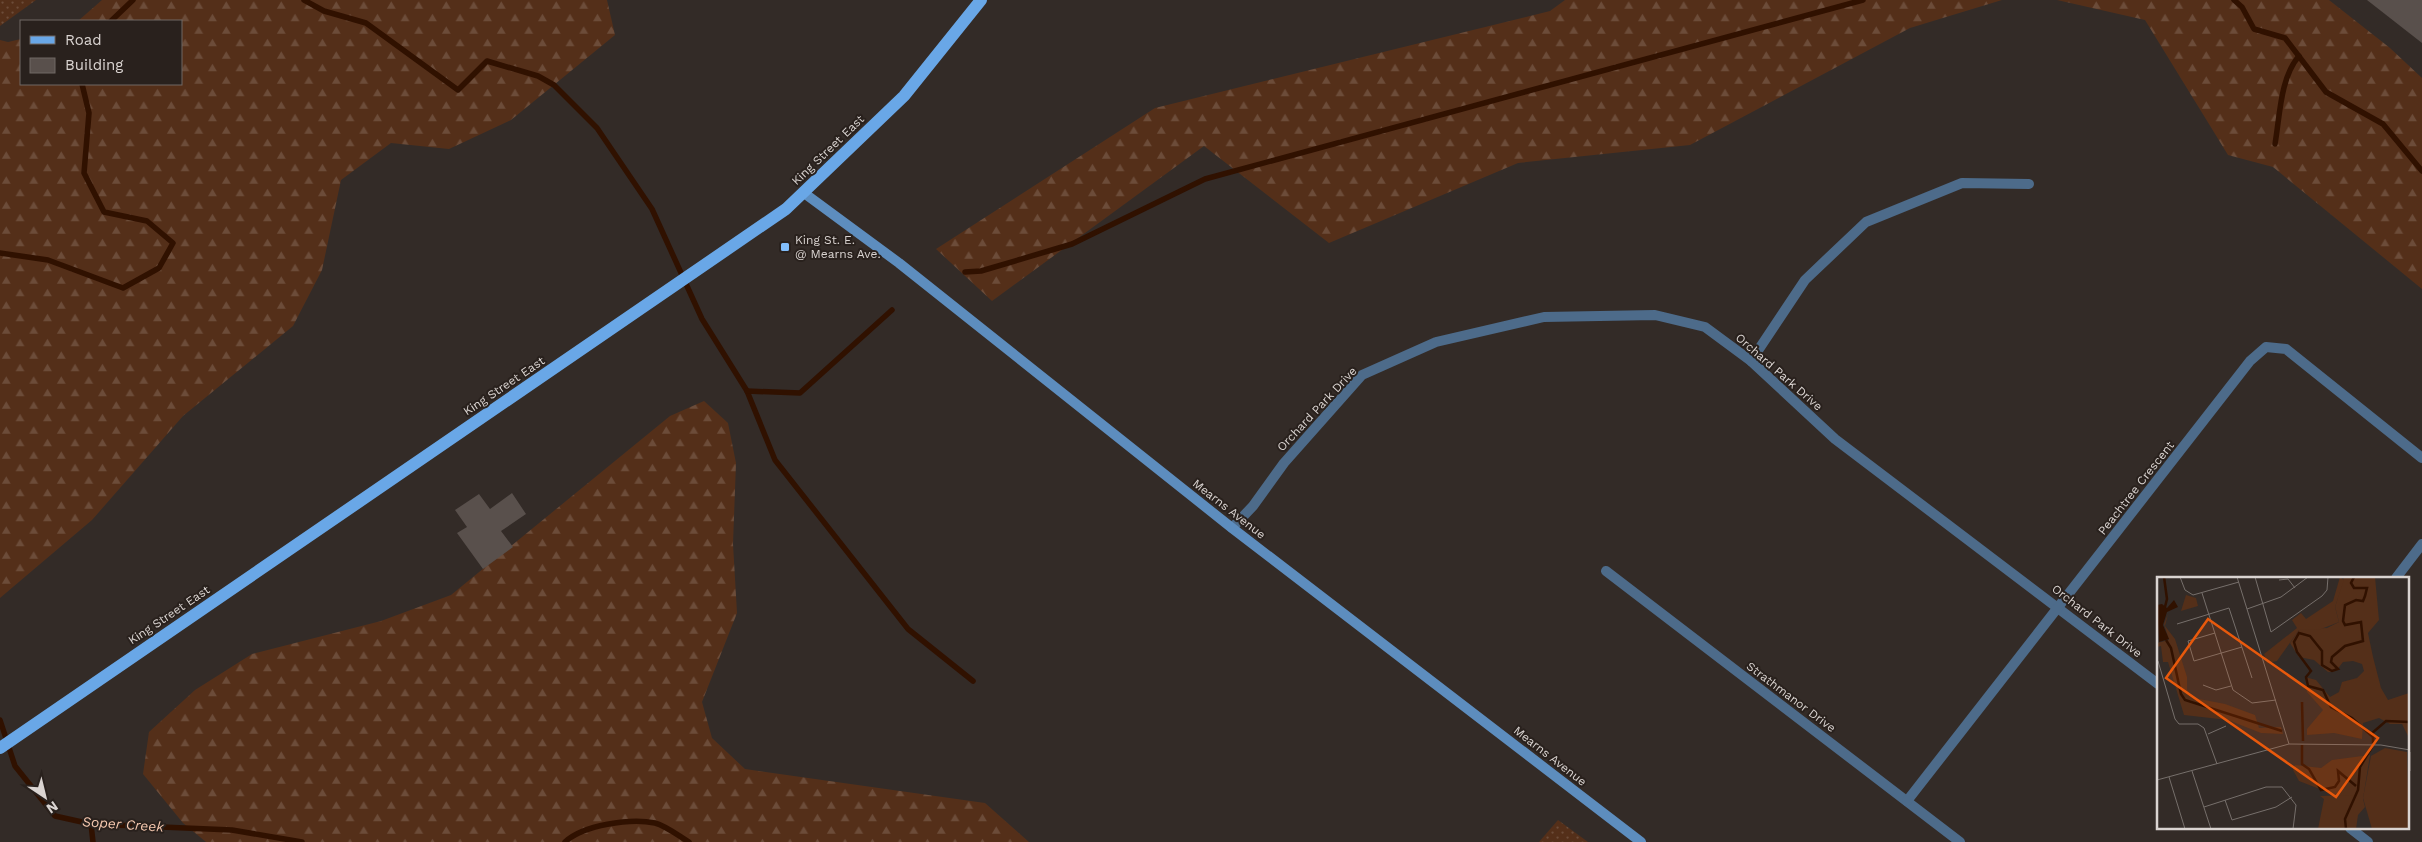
<svg xmlns="http://www.w3.org/2000/svg" width="2422" height="842" viewBox="0 0 2422 842" font-family="'Work Sans',sans-serif">
  <defs>
    <pattern id="forest-firs" width="22" height="20" patternUnits="userSpaceOnUse" patternTransform="scale(1.25)"><rect width="22" height="20" fill="#542f19"/><path d="M5 1l3.5 6h-7zM16 11l3.5 6h-7z" fill="#6c4c39"/></pattern>
    <pattern id="park-dots" width="8" height="8" patternUnits="userSpaceOnUse" patternTransform="scale(1.25)"><rect width="8" height="8" fill="#542f19"/><path d="M2 2h.1M6 6h.1" fill="none" stroke="#6c4c39" stroke-width="1.8" stroke-linecap="round"/></pattern>
  </defs>
  <rect width="100%" height="100%" fill="#332b27"/>
  <g fill="url(#forest-firs)">
    <path d="M 102,0 L 607,0 L 615,35 L 511,120 L 449,149 L 391,143 L 341,180 L 322,270 L 293,326 L 183,416 L 92,520 L 0,598 L 0,40 L 8,42 L 21,39 L 21,84 L 181,84 L 181,21 L 78,21 Z"/>
    <path d="M 1565,0 L 2002,0 L 1910,28 L 1690,145 L 1518,163 L 1329,243 L 1204,146 L 992,301 L 936,249 L 1155,108 L 1550,11 Z"/>
    <path d="M 2057,0 L 2329,0 L 2390,48 L 2422,78 L 2422,289 L 2273,167 L 2228,155 L 2145,20 Z"/>
    <path d="M 704,401 L 728,423 L 736,463 L 733,544 L 737,613 L 702,702 L 712,738 L 745,769 L 985,803 L 1029,842 L 206,842 L 183,823 L 143,774 L 149,732 L 195,690 L 252,654 L 381,621 L 451,595 L 670,416 Z"/>
  </g>
  <g fill="url(#park-dots)">
    <path d="M 0,0 L 36,0 L 0,26 Z"/>
    <path d="M 1558,820 L 1588,842 L 1539,842 Z"/>
  </g>
  <g fill="none" stroke-linecap="round" stroke-linejoin="round">
    <g stroke="#301100" stroke-width="5.5">
      <path d="M 304,0 L 324,11 L 366,23 L 458,90 L 487,61 L 538,76 L 554,85 L 597,128 L 652,209 L 702,319 L 747,391 L 775,460 L 908,629 L 973,681"/>
      <path d="M 2234,0 L 2242,7 L 2254,29 L 2285,38 L 2326,92 L 2383,124 L 2422,171"/>
      <path d="M 111,21 L 133,0"/>
      <path d="M 2275,144 C 2280,116 2280,78 2299,56"/>
      <path d="M 0,253 L 48,260 L 123,288 L 159,268 L 173,243 L 147,221 L 104,212 L 84,173 L 89,113 L 82,84"/>
      <path d="M 965,272 L 981,271 L 1072,244 L 1205,179 L 1863,0"/>
      <path d="M 747,391 L 800,393 L 892,310"/>
      <path d="M 0,720 L 15,766 L 55,816 L 91,824 L 232,830 L 302,842"/>
      <path d="M 91,824 L 93,842"/>
      <path d="M 565,842 C 583,825 630,818 655,823 C 666,826 679,836 689,842"/>
    </g>
  </g>
  <g fill="#59504c">
    <path d="M 2367,0 L 2422,0 L 2422,43 Z"/>
    <path d="M 512,493 L 526,514 L 501,531 L 513,547 L 483,569 L 457,533 L 467,527 L 455,510 L 479,494 L 490,509 Z"/>
  </g>
  <g fill="none" stroke-linecap="round" stroke-linejoin="round">
    <g stroke="#4d6b8a" stroke-width="10">
      <path d="M 1751,361 L 1805,280 L 1866,222 L 1962,183 L 2029,184"/>
      <path d="M 1232,528 L 1253,506 L 1284,463 L 1362,375 L 1436,342 L 1544,317 L 1655,315 L 1705,327 L 1751,361 L 1835,439 L 2158,684"/>
      <path d="M 1606,571 L 1960,842"/>
      <path d="M 2396,578 L 2422,544"/>
      <path d="M 1907,801 L 2250,361 L 2266,347 L 2286,349 L 2422,458"/>
      <path d="M 2350,828 L 2368,842"/>
    </g>
    <path stroke="#5d8dbe" stroke-width="10" d="M 804,193 L 899,263 L 1232,528 L 1641,842"/>
    <path stroke="#69a7e7" stroke-width="12" d="M 0,748 L 786,209 L 904,96 L 981,0"/>
  </g>
  <rect fill="#81bdfa" stroke="#29211d" stroke-width="2" x="780" y="242" width="10" height="10" rx="2.5"/>
  <g text-anchor="middle" stroke-width="4" stroke-linejoin="round" paint-order="stroke">
    <g font-size="12" fill="#dad4d1" stroke="#29211d">
      <text transform="translate(828 150) rotate(-44)" y="4">King Street East</text>
      <text transform="translate(1779 372) rotate(41)" y="4">Orchard Park Drive</text>
      <text transform="translate(504 386) rotate(-34)" y="4">King Street East</text>
      <text transform="translate(1317 409) rotate(-47)" y="4">Orchard Park Drive</text>
      <text transform="translate(2136 488) rotate(-52)" y="4">Peachtree Crescent</text>
      <text transform="translate(1229 509) rotate(38)" y="4">Mearns Avenue</text>
      <text transform="translate(169 615) rotate(-34)" y="4">King Street East</text>
      <text transform="translate(2097 621) rotate(38)" y="4">Orchard Park Drive</text>
      <text transform="translate(1791 697) rotate(37)" y="4">Strathmanor Drive</text>
      <text transform="translate(1550 756) rotate(38)" y="4">Mearns Avenue</text>
    </g>
    <g font-size="12" fill="#dad4d1" stroke="#29211d" text-anchor="start">
      <text x="795" y="244">King St. E.<tspan x="795" dy="14">@ Mearns Ave.</tspan></text>
    </g>
    <g font-size="14" font-style="italic" fill="#f7c9b0" stroke="#29211d">
      <text transform="translate(123 824) rotate(4)" y="5">Soper Creek</text>
    </g>
  </g>
  <g transform="translate(2157 577)">
    <rect width="252" height="252" fill="#332b27"/>
    <path d="M 187,0 L 218,0 L 222,43 L 211,56 L 216,80 L 224,111 L 231,123 L 252,116 L 252,161 L 245,147 L 233,147 L 222,141 L 206,146 L 205,162 L 177,156 L 150,158 L 150,152 L 166,133 L 150,115 L 148,100 L 159,103 L 173,120 L 182,115 L 185,105 L 200,101 L 207,94 L 205,87 L 196,84 L 186,85 L 179,94 L 171,95 L 157,83 L 142,80 L 133,66 L 143,52 L 170,51 L 182,45 L 178,30 ZM 11,37 L 8,49 L 18,62 L 30,100 L 30,113 L 37,121 L 68,127 L 98,138 L 102,151 L 124,150 L 126,157 L 104,156 L 71,143 L 27,138 L 11,85 L 6,85 L 4,69 L 0,70 L 0,66 L 12,63 L 7,47 ZM 213,178 L 206,222 L 208,230 L 201,238 L 199,252 L 174,252 L 183,220 L 142,204 L 136,193 L 138,188 L 164,191 L 175,183 Z" fill="#542f19"/>
    <path d="M 228,171 L 250,175 L 252,252 L 215,252 L 206,221 L 214,179 Z" fill="#542f19"/>
    <path d="M 183,0 L 187,3 L 178,30 L 182,45 L 164,52 L 142,53 L 120,84 L 110,86 L 107,77 L 140,51 L 135,43 L 144,36 L 149,42 L 176,24 ZM 29,18 L 39,21 L 41,29 L 24,34 ZM 196,218 L 188,239 L 188,252 L 161,252 L 167,222 L 163,219 Z" fill="#542f19"/>
    <path d="M 17,23 L 21,30 L 10,35 L 6,48 L 12,62 L 2,65 L 0,28 L 5,27 L 10,31 Z" fill="#301100"/>
    <path fill="none" stroke="#301100" stroke-width="2.5" d="M 7,0 L 10,22 L 8,30M 197,0 L 194,6 L 197,11 L 210,11 L 208,19 L 206,24 L 199,23 L 188,28 L 186,44 L 188,48 L 204,45 L 206,64 L 188,69 L 175,80 L 174,85 L 181,92 L 175,94 L 165,88 L 165,74 L 153,59 L 142,56 L 137,65 L 140,75 L 154,94 L 149,100 L 151,109 L 166,113 L 174,130 L 195,141 L 216,160 L 216,166M 9,63 L 14,71 L 24,117 L 28,123 L 125,154M 145,125 L 146,164M 214,157 L 229,144 L 253,145M 145,168 L 145,187 L 152,192 L 164,213 L 178,210 L 182,204 L 181,194 L 199,209M 189,252 L 188,242 L 201,213 L 203,190 L 215,170"/>
    <path fill="none" stroke="#766f6b" stroke-width="1" d="M 23,0 L 28,13 L 36,18 L 82,5M 80,0 L 132,167M 98,0 L 114,55 L 165,19 L 170,13 L 171,0M 122,3 L 131,2 L 138,11M 45,16 L 76,113 L 95,126 L 119,123M 90,32 L 124,20 L 151,0M 20,47 L 72,31 L 95,101M 58,56 L 31,64 L 37,84 L 85,70M 1,84 L 18,142 L 22,147 L 41,147 L 47,151 L 60,187M 46,108 L 59,113 L 74,109M 51,157 L 69,149M 253,175 L 253,194M 35,194 L 54,252M 12,200 L 28,252M 0,203 L 132,167 L 224,168 L 253,173M 68,223 L 75,243 L 119,230 L 135,220M 47,230 L 109,210 L 125,210 L 139,228 L 136,252M 119,252 L 146,252"/>
    <path fill="#e8590c" fill-opacity="0.15" stroke="#e8590c" stroke-width="2.5" d="M 51,42 L 221,161 L 179,220 L 9,101 Z"/>
    <rect width="252" height="252" fill="none" stroke="#dad4d1" stroke-width="2.5"/>
  </g>
  <rect x="20" y="20" width="162" height="65" fill="#29211d" stroke="#706965"/>
  <rect x="30" y="36" width="25" height="8" fill="#69a7e7" stroke="#706965"/>
  <text x="65" y="45" font-size="15" fill="#dad4d1">Road</text>
  <rect x="30" y="58" width="25" height="15" fill="#59504c" stroke="#706965"/>
  <text x="65" y="70" font-size="15" fill="#dad4d1">Building</text>
  <g transform="translate(45 797) rotate(145)" stroke="#29211d" stroke-width="4" paint-order="stroke">
  <path d="M0-4L9 19L0 12L-9 19Z" fill="#dad4d1"/>
  <text y="-8" font-size="14" font-weight="bold" text-anchor="middle" fill="#dad4d1">N</text>
  </g>
</svg>
